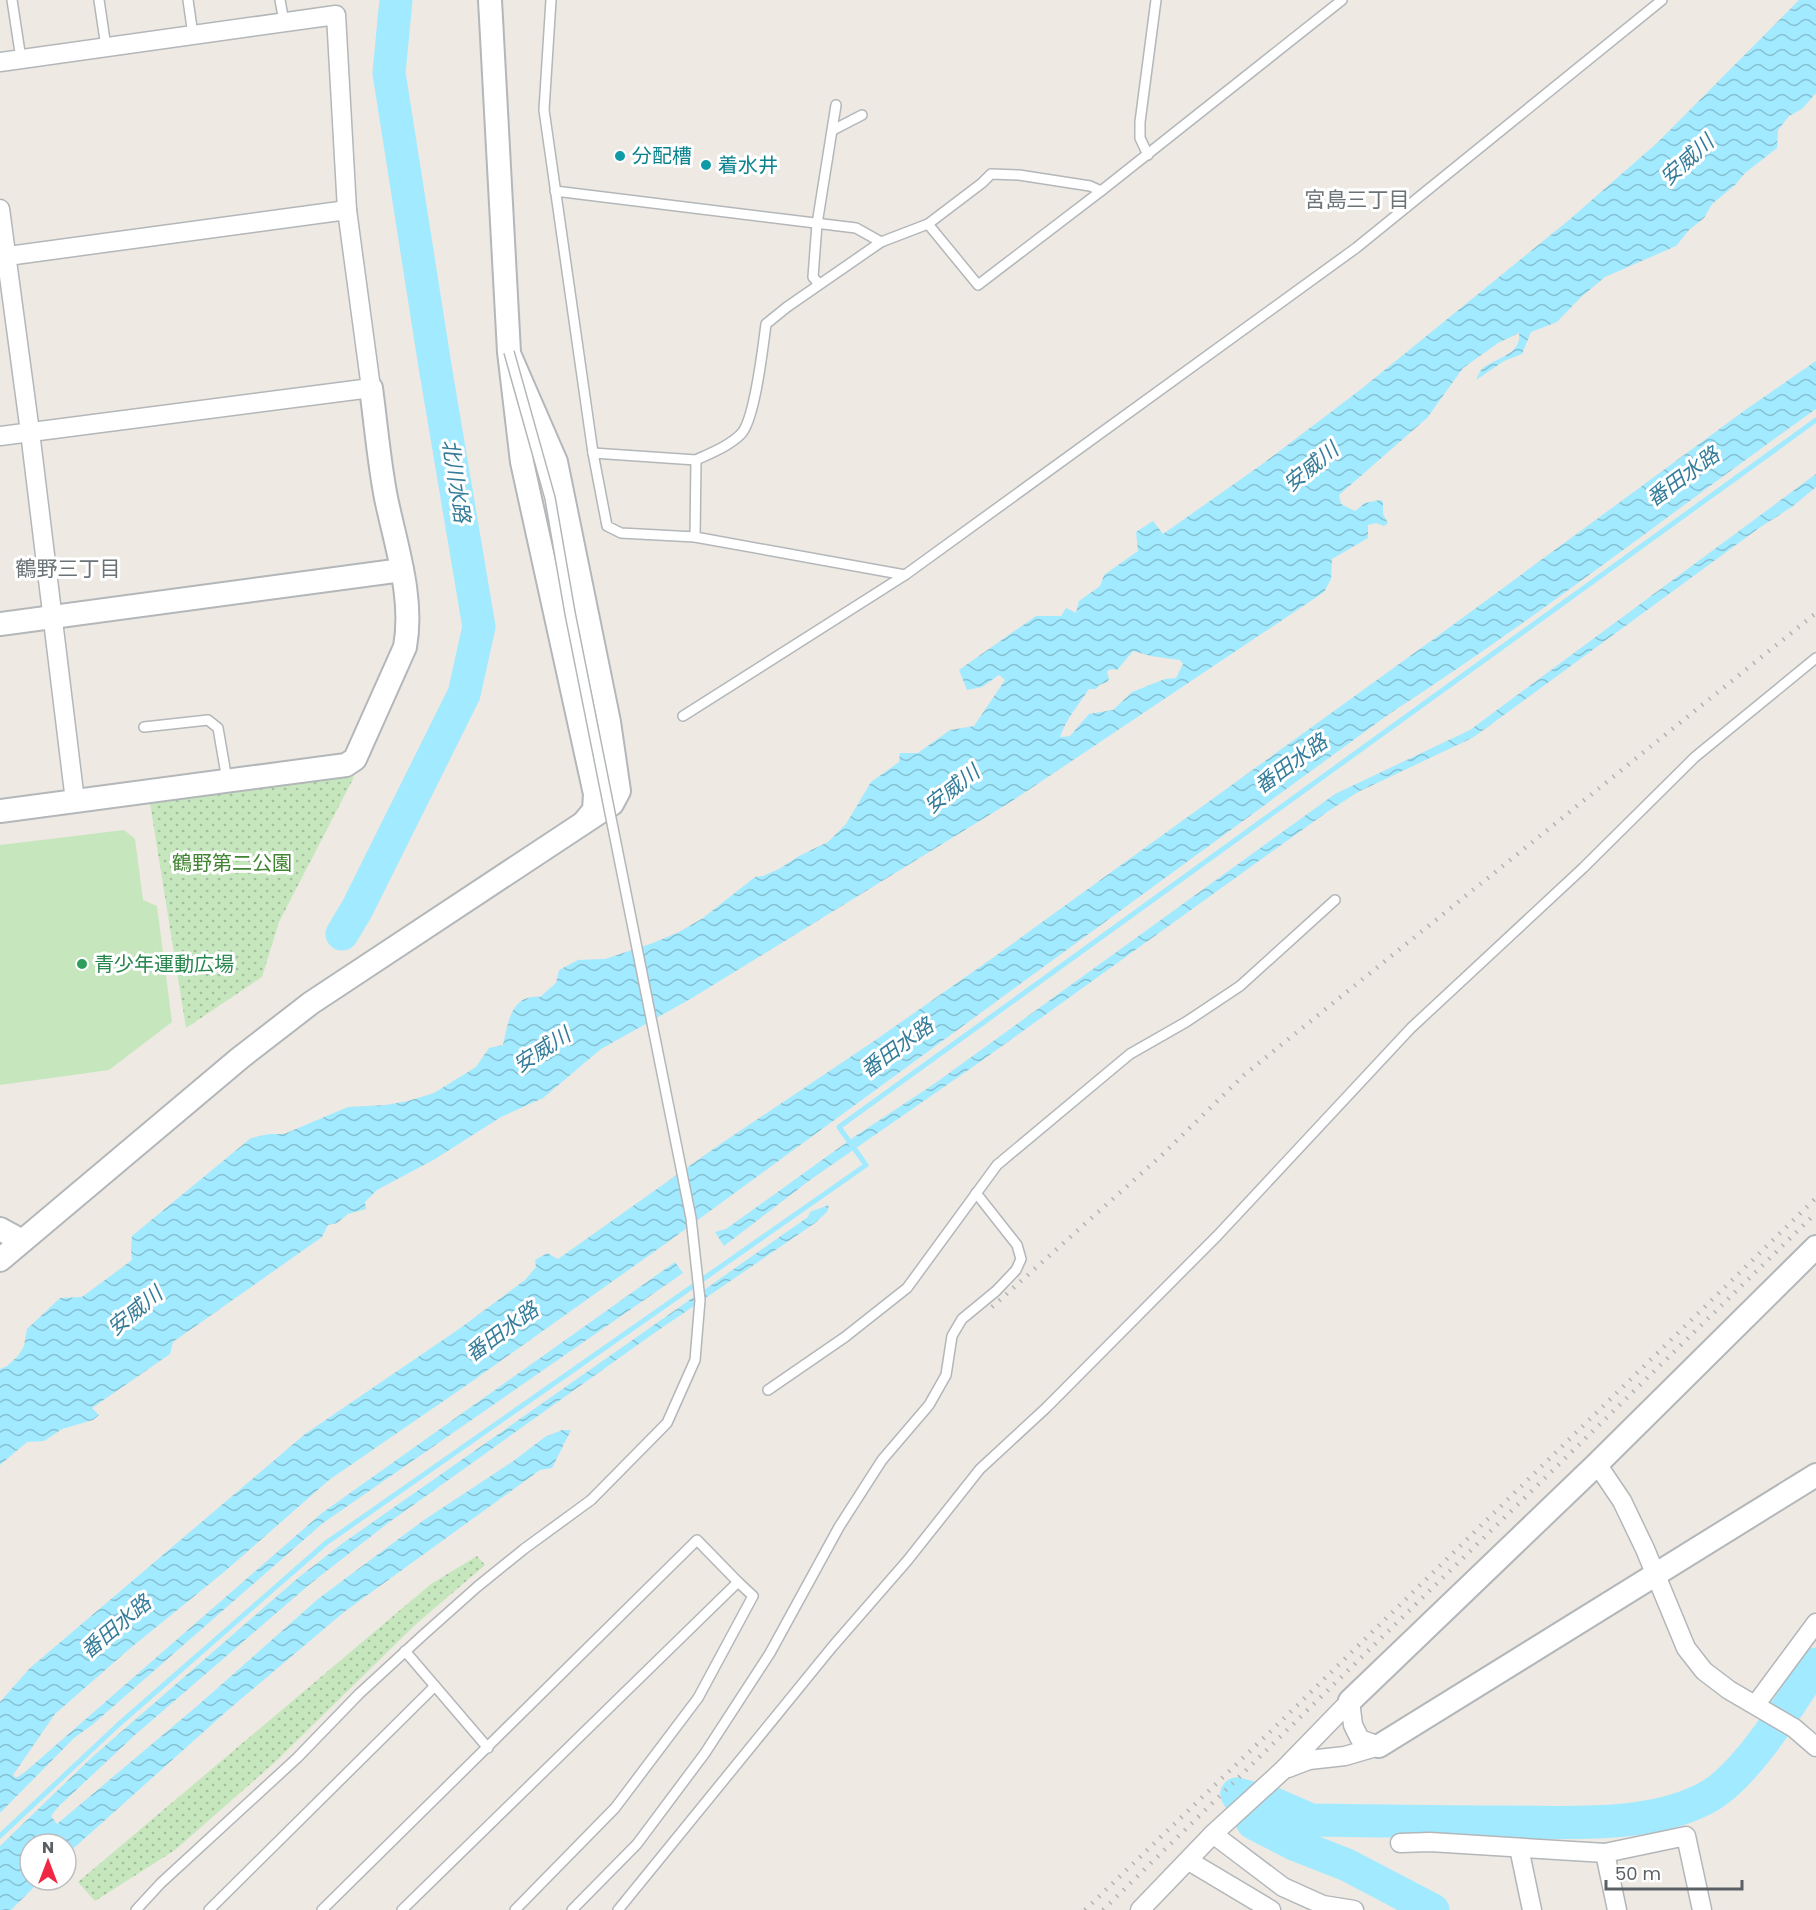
<svg xmlns="http://www.w3.org/2000/svg" width="1816" height="1910" viewBox="0 0 1816 1910" font-family="Poppins,'Noto Sans JP',sans-serif">
  <defs>
    <pattern id="grass-dots" width="8" height="8" patternUnits="userSpaceOnUse" patternTransform="scale(1.5)"><rect width="8" height="8" fill="#c6e7bd"/><path d="M2 2h.1M6 6h.1" fill="none" stroke="#a4bf9d" stroke-width="1.8" stroke-linecap="round"/></pattern>
    <pattern id="water-waves" width="16" height="10" patternUnits="userSpaceOnUse" patternTransform="scale(1.5)"><rect width="16" height="10" fill="#a1eaff"/><path d="M0 5q4-4 8 0t8 0" fill="none" stroke="#86c1d2"/></pattern>
  </defs>
  <rect width="100%" height="100%" fill="#eee9e2"/>
  <g fill="url(#grass-dots)">
    <path d="M 350,775 L 354,777 L 279,922 L 262,977 L 186,1028 L 150,803 Z"/>
    <path d="M 477,1556 L 485,1565 L 415,1625 L 274,1763 L 175,1850 L 95,1901 L 78,1882 L 431,1584 Z"/>
  </g>
  <path fill="#c6e7bd" d="M 124,830 L 135,839 L 143,900 L 157,906 L 172,1022 L 109,1070 L 0,1085 L 0,845 Z"/>
  <g fill="url(#water-waves)" fill-rule="evenodd">
    <path d="M 1799,0 L 1816,0 L 1816,93 L 1802,109 L 1789,116 L 1778,130 L 1777,148 L 1745,173 L 1735,185 L 1712,204 L 1704,218 L 1689,230 L 1676,246 L 1605,277 L 1581,297 L 1557,322 L 1531,332 L 1522,354 L 1504,361 L 1476,380 C 1478,376 1480,370 1483,368 C 1497,358 1522,354 1519,333 L 1498,343 L 1463,368 L 1427,418 L 1339,495 L 1341,504 L 1355,511 L 1365,503 L 1380,500 L 1383,502 L 1383,514 L 1388,523 L 1384,526 L 1376,523 L 1368,525 L 1368,538 L 1332,559 L 1331,579 L 1324,592 L 1012,801 L 692,998 L 601,1049 L 543,1098 L 501,1117 L 435,1159 L 377,1190 L 365,1202 L 366,1209 L 348,1214 L 337,1223 L 328,1225 L 322,1237 L 173,1342 L 170,1354 L 92,1408 L 99,1415 L 93,1420 L 62,1429 L 44,1441 L 27,1442 L 0,1465 L 0,1369 L 7,1366 L 18,1356 L 24,1346 L 27,1329 L 60,1298 L 82,1297 L 132,1260 L 131,1249 L 132,1236 L 251,1138 L 269,1134 L 284,1134 L 348,1107 L 386,1105 L 408,1101 L 434,1093 L 476,1067 L 489,1048 L 503,1045 C 508,1023 511,994 540,997 L 556,983 L 559,970 L 578,960 L 605,959 L 653,943 L 679,932 L 703,918 L 755,877 L 763,876 L 779,869 L 799,856 L 828,842 L 846,824 L 871,782 L 899,762 L 900,753 L 918,753 L 950,730 L 974,726 L 1005,680 L 999,675 L 982,687 L 967,690 L 959,670 L 1036,616 L 1061,616 L 1066,608 L 1076,613 L 1079,601 L 1100,586 L 1104,575 L 1138,551 L 1136,532 L 1153,521 L 1163,534 L 1261,465 L 1360,390 L 1569,220 L 1657,143 ZM 1133,651 L 1151,656 L 1180,660 L 1183,664 L 1176,678 L 1165,679 L 1132,692 L 1113,710 L 1089,714 L 1070,736 L 1060,737 C 1067,717 1078,706 1089,689 L 1096,689 L 1099,685 L 1107,682 L 1109,679 L 1107,671 L 1112,669 L 1117,670 Z"/>
    <path d="M 1816,361 L 1816,409 C 1674,510 1536,619 1389,714 L 665,1244 L 471,1382 L 329,1480 L 224,1572 L 128,1650 L 55,1714 L 13,1775 L 16,1778 L 25,1772 L 322,1513 L 675,1262 L 683,1273 L 323,1523 L 92,1725 L 74,1738 L 0,1813 L 0,1702 L 30,1668 L 305,1434 L 459,1329 L 525,1280 L 536,1267 L 535,1260 L 547,1253 L 558,1259 L 719,1145 L 877,1039 L 994,957 L 1435,638 L 1748,408 Z"/>
    <path d="M 1816,474 L 1816,487 L 1793,506 L 1759,528 L 1489,726 L 1472,738 L 1358,792 L 1327,812 L 977,1064 L 810,1180 L 724,1246 L 715,1232 L 726,1229 L 854,1137 L 934,1084 L 1335,794 L 1470,730 Z"/>
    <path d="M 829,1205 L 827,1212 L 815,1223 L 650,1336 L 388,1523 L 310,1584 L 136,1734 L 58,1807 L 51,1816 L 57,1824 L 196,1707 L 318,1599 L 424,1520 L 512,1462 L 545,1437 L 562,1430 L 571,1430 L 552,1468 L 540,1470 L 344,1612 L 228,1710 L 66,1855 L 66,1844 L 30,1844 L 30,1880 L 41,1880 L 11,1910 L 0,1910 L 0,1846 L 90,1759 L 298,1578 L 343,1543 L 808,1217 L 810,1212 Z"/>
  </g>
  <g fill="none" stroke-linecap="round" stroke-linejoin="round">
    <path stroke="#a1eaff" stroke-width="5" d="M 0,1836 L 118,1725 L 326,1543 L 866,1165 L 839,1127 L 1816,420"/>
    <g stroke="#a1eaff" stroke-width="33">
      <path d="M 342,934 L 357,909 L 464,694 L 479,627 L 435,366 L 389,73 L 396,0"/>
      <path d="M 1237,1794 L 1274,1804 L 1311,1820 C 1377,1821 1442,1822 1507,1822 C 1570,1822 1647,1828 1704,1799 C 1744,1780 1791,1702 1816,1664"/>
      <path d="M 1237,1794 L 1253,1823 L 1296,1845 L 1347,1865 L 1433,1910"/>
    </g>
    <g stroke="#b3b7ba" stroke-width="12">
      <g id="service">
        <path d="M 12,0 L 21,59"/>
        <path d="M 99,0 L 106,47"/>
        <path d="M 188,0 L 193,35"/>
        <path d="M 280,0 L 284,22"/>
        <path d="M 551,0 L 544,110 L 593,453 L 607,526 L 621,533 L 695,537 L 696,460 C 711,453 729,446 741,434 C 755,420 763,346 766,324 L 787,307 L 881,242 L 928,224 L 982,183 L 991,174 L 1019,175 L 1090,186 L 1101,191 L 1342,0"/>
        <path d="M 833,130 L 862,115"/>
        <path d="M 1148,155 L 1140,138 L 1140,122 L 1156,0"/>
        <path d="M 555,191 L 856,228 L 881,242"/>
        <path d="M 928,224 L 978,285 L 1101,191"/>
        <path d="M 819,284 L 813,277 L 817,224 L 836,105"/>
        <path d="M 593,453 L 696,460"/>
        <path d="M 695,537 L 905,575"/>
        <path d="M 683,716 L 905,575 L 1356,248 L 1662,0"/>
        <path d="M 144,727 L 208,720 L 218,728 L 227,780"/>
        <path d="M 768,1390 L 845,1337 L 907,1288 L 997,1165 L 1130,1054 L 1186,1022 L 1240,986 L 1335,900"/>
        <path d="M 405,1651 L 488,1748"/>
        <path d="M 136,1910 L 161,1883 L 297,1758 L 359,1694 L 422,1636 L 477,1587 L 524,1549 L 591,1500"/>
        <path d="M 209,1910 L 435,1686"/>
        <path d="M 322,1910 L 697,1540 L 738,1582 L 402,1910"/>
        <path d="M 515,1910 L 615,1808 L 698,1698 L 753,1596 L 738,1582"/>
        <path d="M 572,1910 L 637,1844 L 705,1753 L 770,1653 L 839,1527 L 882,1460 L 929,1405 L 946,1375 L 952,1336 L 962,1319 L 996,1291 L 1016,1270 L 1021,1259 L 1017,1245 L 976,1193"/>
        <path d="M 618,1910 L 833,1646 L 907,1561 L 980,1469 L 1046,1408 L 1217,1236 L 1411,1028 L 1583,868 L 1695,757 L 1816,658"/>
      </g>
    </g>
    <g stroke="#b3b7ba" stroke-width="21">
      <g id="minor">
        <path d="M 0,62 L 336,15 L 347,210 L 371,388 L 0,436"/>
        <path d="M 0,209 L 30,432 L 75,801"/>
        <path d="M 0,257 L 347,210"/>
        <path d="M 1597,1464 L 1622,1501 L 1645,1549 L 1686,1648 L 1704,1671 L 1729,1690 L 1794,1728 L 1816,1747"/>
        <path d="M 1350,1701 L 1353,1725 L 1360,1739 L 1379,1746"/>
        <path d="M 1756,1704 L 1816,1623"/>
        <path d="M 1288,1768 L 1309,1760 L 1345,1756 L 1379,1746"/>
        <path d="M 1213,1834 L 1283,1887 L 1323,1905 L 1354,1910"/>
        <path d="M 1400,1843 L 1430,1842 L 1605,1853 L 1686,1836 L 1702,1910"/>
        <path d="M 1519,1848 L 1532,1910"/>
        <path d="M 1605,1853 L 1617,1910"/>
        <path d="M 1189,1861 L 1271,1910"/>
        <path d="M 1140,1910 L 1213,1834 L 1282,1771 L 1350,1701"/>
      </g>
    </g>
    <g stroke="#b3b7ba" stroke-width="26">
      <g id="tertiary">
        <path d="M 490,0 L 509,352 L 522,462 L 595,794 L 594,810 L 584,822"/>
        <path d="M 0,624 L 402,570"/>
        <path d="M 0,811 L 346,765 L 355,759 L 405,647 C 414,598 396,546 386,498 C 379,462 376,425 371,388"/>
        <path d="M 0,1229 L 22,1241"/>
        <path d="M 0,1260 L 240,1058 L 311,1003 L 612,804 L 619,791 L 609,722 L 556,462 L 510,356"/>
        <path d="M 1350,1701 L 1597,1464 L 1816,1247"/>
        <path d="M 1379,1746 L 1816,1475"/>
      </g>
    </g>
    <use href="#service" stroke="#fff" stroke-width="9"/>
    <use href="#minor" stroke="#fff" stroke-width="18"/>
    <use href="#tertiary" stroke="#fff" stroke-width="22"/>
    <g stroke="#b2b3b4" stroke-width="4.5" stroke-dasharray="1.5 8" stroke-linecap="butt">
      <path d="M 992,1307 L 1162,1155 L 1244,1075 L 1816,613"/>
      <path d="M 1085,1910 L 1273,1729 L 1816,1198"/>
      <path d="M 1103,1910 L 1816,1213"/>
    </g>
    <g stroke="#b3b7ba" stroke-width="12" stroke-linecap="butt">
      <path id="service-bridge" d="M 509,352 L 550,498 L 570,613 L 691,1218 L 700,1300 L 695,1360 L 667,1423 L 591,1500"/>
    </g>
    <use href="#service-bridge" stroke="#fff" stroke-width="9"/>
  </g>
  <g fill="#0f9aa8" stroke="#fff" stroke-width="2">
    <circle cx="620" cy="156" r="6"/>
    <circle cx="706" cy="165" r="6"/>
  </g>
  <circle fill="#2e9e5b" stroke="#fff" stroke-width="2" cx="82" cy="964" r="6"/>
  <g text-anchor="middle" stroke-width="6" stroke-linejoin="round" paint-order="stroke">
    <g font-size="20" fill="#0d838f" stroke="#fff" text-anchor="start">
      <text x="632" y="163">分配槽</text>
      <text x="718" y="172">着水井</text>
    </g>
    <g font-size="20" fill="#408431" stroke="#fff">
      <text x="232" y="870">鶴野第二公園</text>
    </g>
    <g font-size="20" fill="#27864d" stroke="#fff" text-anchor="start">
      <text x="94" y="971">青少年運動広場</text>
    </g>
    <g font-size="21" font-style="italic" fill="#347c9a" stroke="#fff">
      <text transform="translate(1687 160) rotate(-42)" y="7">安威川</text>
      <text transform="translate(1311 467) rotate(-39)" y="7">安威川</text>
      <text transform="translate(1683 477) rotate(-36)" y="7">番田水路</text>
      <text transform="translate(456 481) rotate(81)" y="7">北川水路</text>
      <text transform="translate(1291 764) rotate(-36)" y="7">番田水路</text>
      <text transform="translate(952 789) rotate(-38)" y="7">安威川</text>
      <text transform="translate(897 1048) rotate(-36)" y="7">番田水路</text>
      <text transform="translate(542 1050) rotate(-33)" y="7">安威川</text>
      <text transform="translate(135 1311) rotate(-39)" y="7">安威川</text>
      <text transform="translate(502 1332) rotate(-36)" y="7">番田水路</text>
      <text transform="translate(116 1627) rotate(-40)" y="7">番田水路</text>
    </g>
    <g font-size="21" fill="#6b7376" stroke="#fff">
      <text x="1357" y="207">宮島三丁目</text>
      <text x="68" y="576">鶴野三丁目</text>
    </g>
  </g>
  <g transform="translate(48 1862)"><circle r="28" fill="#ffffff" stroke="#bdbfc1" stroke-width="1.5"/>
  <path d="M0-4.5L10 22L0 15L-10 22Z" fill="#ef2742"/>
  <text y="-9" font-size="16" font-weight="bold" text-anchor="middle" fill="#5a6064">N</text>
  </g>
  <path d="M1606 1880v9h136v-9" fill="none" stroke="#5a6064" stroke-width="3"/>
  <text x="1615" y="1880" font-size="18" fill="#5a6064" stroke="#ffffff" stroke-width="4.5" paint-order="stroke">50 m</text>
</svg>
